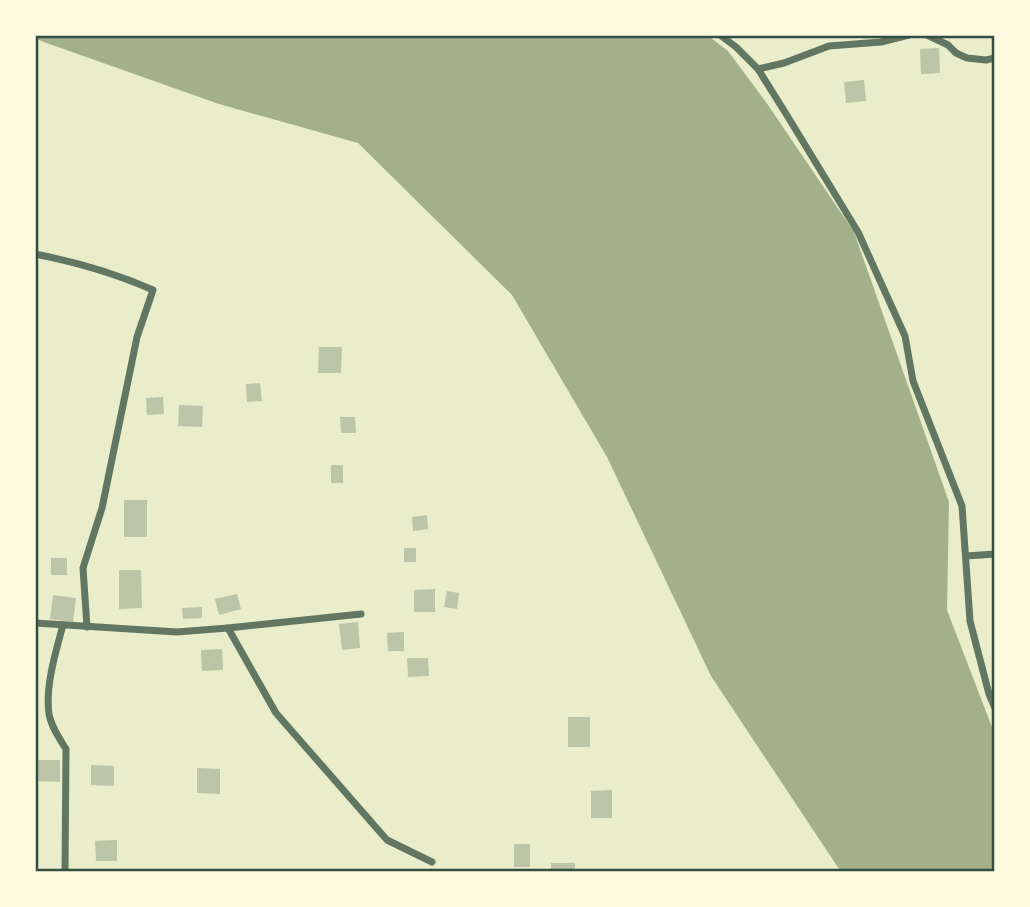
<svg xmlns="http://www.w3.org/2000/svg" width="1030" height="907" viewBox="0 0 1030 907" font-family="Karla,sans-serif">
  <rect width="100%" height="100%" fill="#e9edc9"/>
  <path fill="#a3b18a" d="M 35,35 L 707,35 L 728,51 L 768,105 L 854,232 L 949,502 L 947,610 L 995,735 L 995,872 L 841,872 L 711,676 L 607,457 L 512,295 L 358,143 L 219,104 L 41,41 L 35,38 Z"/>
  <g fill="#bcc5a7">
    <path d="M 939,48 L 940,73 L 921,74 L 920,49 Z"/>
    <path d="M 864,80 L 866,101 L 846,103 L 844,82 Z"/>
    <path d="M 319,347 L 342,347 L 341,373 L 318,373 Z"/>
    <path d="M 260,383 L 262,401 L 247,402 L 246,384 Z"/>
    <path d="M 163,397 L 164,414 L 147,415 L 146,398 Z"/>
    <path d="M 179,405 L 203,406 L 202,427 L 178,426 Z"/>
    <path d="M 340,417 L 355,417 L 356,433 L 341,433 Z"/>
    <rect x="331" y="465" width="12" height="18"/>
    <rect x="124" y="500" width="23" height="37"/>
    <path d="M 427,515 L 428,529 L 413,531 L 412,517 Z"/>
    <rect x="404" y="548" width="12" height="14"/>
    <rect x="51" y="558" width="16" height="17"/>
    <path d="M 119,570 L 141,570 L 142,608 L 119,609 Z"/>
    <path d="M 435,589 L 435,612 L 414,612 L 414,590 Z"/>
    <path d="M 447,591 L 459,593 L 457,609 L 444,607 Z"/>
    <path d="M 237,594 L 241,609 L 219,615 L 215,599 Z"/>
    <path d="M 53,595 L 76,598 L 73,622 L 50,619 Z"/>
    <path d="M 202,607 L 202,618 L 183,619 L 182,608 Z"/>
    <path d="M 358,622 L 360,648 L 342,650 L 339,624 Z"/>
    <path d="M 404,632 L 404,651 L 388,651 L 387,633 Z"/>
    <path d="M 222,649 L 223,670 L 202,671 L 201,650 Z"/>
    <path d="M 407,658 L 428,658 L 429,676 L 408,677 Z"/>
    <rect x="568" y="717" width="22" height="30"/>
    <path d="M 35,760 L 60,760 L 60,782 L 35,781 Z"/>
    <path d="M 91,765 L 114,766 L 114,786 L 91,785 Z"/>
    <path d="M 197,768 L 220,769 L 220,794 L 197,793 Z"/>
    <path d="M 612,790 L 612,818 L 591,818 L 591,791 Z"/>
    <path d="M 117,840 L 117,861 L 96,861 L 95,841 Z"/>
    <rect x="514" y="844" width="16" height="23"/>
    <rect x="551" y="863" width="24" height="9"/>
  </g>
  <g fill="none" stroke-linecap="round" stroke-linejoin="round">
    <g stroke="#617663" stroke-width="7">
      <path d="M 720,35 L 736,47 L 758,69 L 788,117 L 858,232 L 905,336 L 913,381 L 962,506 L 970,621 L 989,694 L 995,708"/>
      <path d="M 927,35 L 948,45 L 956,53 L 967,58 L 986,60 L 995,58"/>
      <path d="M 758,69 L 784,63 L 829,46 L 881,42 L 909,35"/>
      <path d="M 35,254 C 76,262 115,273 153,290 L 137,337 L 102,508 L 83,568 L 87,627"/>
      <path d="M 966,556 L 995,554"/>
      <path d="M 35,623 L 177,632 L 228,628 L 276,713 L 387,840 L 432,862"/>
      <path d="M 63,625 C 56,651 45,686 49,714 C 51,726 59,738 66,749 L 65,872"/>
      <path d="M 228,628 L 361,614"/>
    </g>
  </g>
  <rect width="1030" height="907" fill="none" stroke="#fefae0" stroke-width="74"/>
  <rect x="37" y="37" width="956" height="833" fill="none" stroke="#344e41" stroke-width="2.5"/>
</svg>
